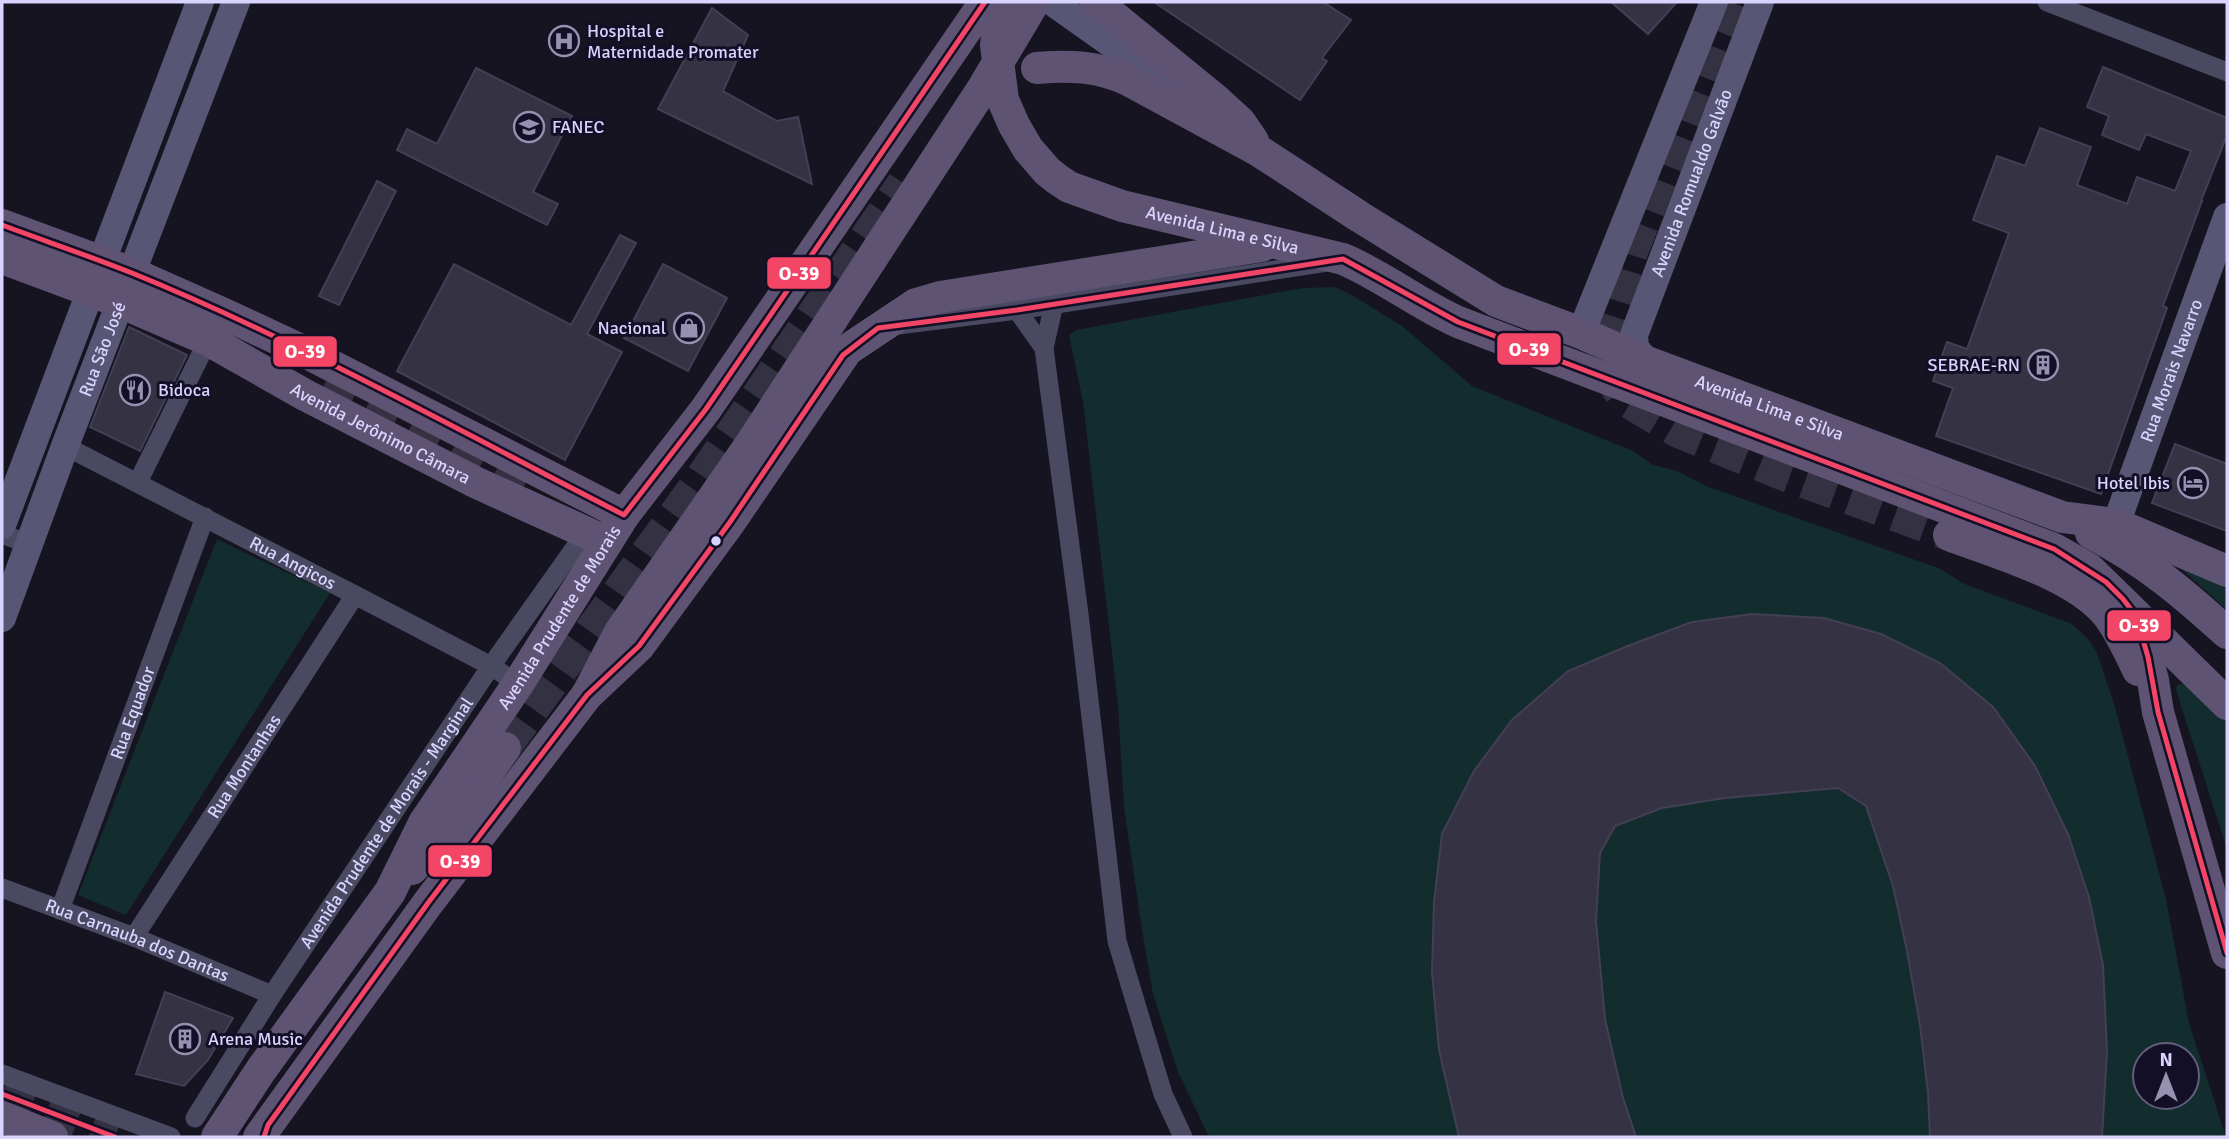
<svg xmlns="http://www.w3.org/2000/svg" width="2229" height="1139" viewBox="0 0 2229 1139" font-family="Signika,sans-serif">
  <rect width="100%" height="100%" fill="#161421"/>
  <g fill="#132c2d" fill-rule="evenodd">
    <path d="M 1335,287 L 1352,295 L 1402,326 L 1472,386 L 1633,451 L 1653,465 L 1677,471 L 1706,486 L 1941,569 L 1962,583 L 2072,624 L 2089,640 L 2097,653 L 2115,707 L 2166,899 L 2189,1023 L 2226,1137 L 1209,1137 L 1178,1072 L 1153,994 L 1142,930 L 1124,807 L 1118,705 L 1083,402 L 1069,335 L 1076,330 L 1286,291 L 1304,288 ZM 2145,1055 L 2187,1055 L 2187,1097 L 2145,1097 Z"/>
    <path d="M 217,539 L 330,593 L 126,915 L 78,895 Z"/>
    <path d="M 2176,564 L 2227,587 L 2227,610 Z"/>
    <path d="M 2190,683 L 2227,718 L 2227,849 L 2176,690 L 2177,685 Z"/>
  </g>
  <g fill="#343243" stroke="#433f54" stroke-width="2">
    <path d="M 1154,2 L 1323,2 L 1351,20 L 1322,58 L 1327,61 L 1300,100 Z"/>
    <path d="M 1611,2 L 1677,2 L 1648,34 Z"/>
    <path d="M 712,8 L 748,35 L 723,91 L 777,121 L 798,117 L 812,184 L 658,109 Z"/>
    <path d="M 2103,67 L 2227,118 L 2227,135 L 2201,201 L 2202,201 L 2163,306 L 2167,308 L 2101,494 L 1936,436 L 1953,388 L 1933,381 L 1947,342 L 1967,349 L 2009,233 L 1973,220 L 1997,156 L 2025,166 L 2040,128 L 2091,147 L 2077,185 L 2127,204 L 2137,177 L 2175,191 L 2191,151 L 2146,134 L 2139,150 L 2102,135 L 2109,116 L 2087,107 Z"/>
    <path d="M 476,68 L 572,116 L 533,192 L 558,204 L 547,225 L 397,150 L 407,129 L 437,144 Z"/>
    <path d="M 377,181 L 396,191 L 339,305 L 319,296 Z"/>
    <path d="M 620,235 L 636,243 L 587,334 L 622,352 L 565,460 L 397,371 L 454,264 L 571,325 Z"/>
    <path d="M 663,264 L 727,298 L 688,371 L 624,338 Z"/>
    <path d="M 129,327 L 187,355 L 140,451 L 90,427 Z"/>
    <path d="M 2175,444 L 2227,464 L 2227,531 L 2152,503 Z"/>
    <path d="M 1752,614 L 1824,618 L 1881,634 L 1940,663 L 1993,707 L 2035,766 L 2068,834 L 2089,897 L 2103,965 L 2107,1052 L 2102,1137 L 1930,1137 L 1928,1093 L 1920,1025 L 1907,951 L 1893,886 L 1866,806 L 1838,788 L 1725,798 L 1662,808 L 1615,826 L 1600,853 L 1596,921 L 1605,1019 L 1623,1098 L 1636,1137 L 1459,1137 L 1439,1050 L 1432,972 L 1434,902 L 1442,834 L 1474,771 L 1512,720 L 1568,671 L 1630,645 L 1692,622 Z"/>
    <path d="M 165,992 L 233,1018 L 208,1060 L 184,1086 L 136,1074 Z"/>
  </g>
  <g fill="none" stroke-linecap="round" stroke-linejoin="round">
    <g stroke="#333142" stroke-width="32" stroke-dasharray="32 16" stroke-linecap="butt">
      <path d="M 1731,2 L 1632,252 L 1609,324 L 1604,355 L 1608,371 L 1618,390 L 1628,402 L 1678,432 L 1779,473 L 1949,535"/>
      <path d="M 325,383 L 530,484"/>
      <path d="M 505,748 L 698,482 L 903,183"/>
      <path d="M 2,1094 L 115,1137"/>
    </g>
    <g stroke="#4a4962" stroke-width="19">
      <path d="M 2047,2 L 2227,72"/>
      <path d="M 1054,304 L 1044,348 L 1079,614 L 1117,941 L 1163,1094 L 1183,1137"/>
      <path d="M 1017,310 L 1044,348"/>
      <path d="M 890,326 L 1017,310 L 1327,262"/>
      <path id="s1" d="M 65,446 L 355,595 L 491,666 L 518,684"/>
      <path d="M 138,482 L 212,332"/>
      <path d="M 2,534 L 29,544"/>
      <path id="s2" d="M 2,888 L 134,937 L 272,995"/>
      <path id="s3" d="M 60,910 L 205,517"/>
      <path id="s4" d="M 134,937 L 355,595"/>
      <path d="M 2,1074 L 171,1137"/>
      <path id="s5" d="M 195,1118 L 272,995 L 491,666 L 586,532"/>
    </g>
    <g stroke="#575674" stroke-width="28">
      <path d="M 1054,3 L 1195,103"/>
      <path d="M 1581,333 L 1714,2"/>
      <path id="s6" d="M 1647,362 L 1635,348 L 1634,335 L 1760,2"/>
      <path id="s7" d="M 2116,524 L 2227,217"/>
      <path d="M 2,525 L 200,2"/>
      <path id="s8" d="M 2,618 L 65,446 L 236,2"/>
    </g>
    <g stroke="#5e5373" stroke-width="32">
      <path id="s9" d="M 1007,2 L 998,27 L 996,45 L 1003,100 L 1014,125 L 1028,149 L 1047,171 L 1057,179 L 1069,187 L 1122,206 L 1343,259 C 1383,276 1418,304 1458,322 L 2054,549 L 2089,569 L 2227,704"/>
      <path d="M 1096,2 L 1217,101 L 1240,122 L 1253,141"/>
      <path id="s10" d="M 1037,68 C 1069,65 1098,66 1128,80 L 1259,151 L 1360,217 L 1496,301 L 1581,333 L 1647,362 L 2062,517 L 2116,524 L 2227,571"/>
      <path d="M 2,225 L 132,273 L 222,313 L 299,349 L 624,515"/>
      <path id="s11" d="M 2,258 L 120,302 L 208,340 L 305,395 L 477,483 L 607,542"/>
      <path d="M 2091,533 C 2145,561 2182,592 2227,633"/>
      <path d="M 1949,535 C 1996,553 2073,574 2106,613 C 2119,629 2129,651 2138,670"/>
      <path d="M 2134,614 L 2153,680 L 2158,712 L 2227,953"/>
      <path d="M 587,695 L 639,646 L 730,522 L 847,350 L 916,304 L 940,297 L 1262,246"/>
      <path d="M 412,869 L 445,833 L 505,748"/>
      <path d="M 2,1117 L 52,1137"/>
      <path id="s12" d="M 217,1137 L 261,1070 L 390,892 L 424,823 L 518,684 L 624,515 L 706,409 L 985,2"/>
      <path d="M 259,1137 L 428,903 L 587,695 L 620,632 L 748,448"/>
    </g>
    <path stroke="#5e5373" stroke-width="32" d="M 748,448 L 983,88 L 1034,2"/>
    <g stroke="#130f26" stroke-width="10">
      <g id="bus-1">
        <path d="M 2,225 C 45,241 89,256 132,273 C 299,341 463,433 624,515 L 706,409 L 985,2"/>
        <path d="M 2,1094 L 115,1137"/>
        <path d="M 264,1137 L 268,1125 L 428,903 L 587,695 L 639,646 L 730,522 L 843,355 L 878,328 L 1017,310 L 1343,259 L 1458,322 L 2054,549 L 2106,582 L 2123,599 L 2136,616 L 2148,657 L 2158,712 L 2227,953"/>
      </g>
    </g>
    <use href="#bus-1" stroke="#f34667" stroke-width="5"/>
  </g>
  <defs>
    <g id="hospital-ring" transform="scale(1.575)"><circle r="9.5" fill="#130f26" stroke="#9591b1" stroke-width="1.5"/><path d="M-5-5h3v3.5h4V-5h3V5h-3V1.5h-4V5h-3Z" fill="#9591b1"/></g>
    <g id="university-ring" transform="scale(1.575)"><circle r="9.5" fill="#130f26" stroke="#9591b1" stroke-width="1.5"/><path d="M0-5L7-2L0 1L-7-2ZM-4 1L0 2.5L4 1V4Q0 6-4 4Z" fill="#9591b1"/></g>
    <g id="shop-ring" transform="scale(1.575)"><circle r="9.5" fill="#130f26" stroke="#9591b1" stroke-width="1.5"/><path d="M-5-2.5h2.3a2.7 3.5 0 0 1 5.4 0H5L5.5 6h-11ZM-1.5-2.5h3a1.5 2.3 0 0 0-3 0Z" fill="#9591b1"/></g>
    <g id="building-ring" transform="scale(1.575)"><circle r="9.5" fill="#130f26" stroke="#9591b1" stroke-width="1.5"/><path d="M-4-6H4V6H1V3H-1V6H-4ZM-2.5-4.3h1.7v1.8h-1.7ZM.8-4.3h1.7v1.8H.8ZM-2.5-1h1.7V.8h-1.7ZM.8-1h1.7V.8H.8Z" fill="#9591b1"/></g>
    <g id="restaurant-ring" transform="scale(1.575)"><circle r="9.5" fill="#130f26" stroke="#9591b1" stroke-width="1.5"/><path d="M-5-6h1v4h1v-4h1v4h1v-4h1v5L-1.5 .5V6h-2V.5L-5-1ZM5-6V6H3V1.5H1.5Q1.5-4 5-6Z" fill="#9591b1"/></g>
    <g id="hotel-ring" transform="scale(1.575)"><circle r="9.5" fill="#130f26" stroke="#9591b1" stroke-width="1.5"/><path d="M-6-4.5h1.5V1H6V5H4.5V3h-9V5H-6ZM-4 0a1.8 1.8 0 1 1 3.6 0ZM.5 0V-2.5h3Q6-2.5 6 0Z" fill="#9591b1"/></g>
  </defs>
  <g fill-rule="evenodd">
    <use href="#hospital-ring" x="564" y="41"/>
    <use href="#university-ring" x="529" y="127"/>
    <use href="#shop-ring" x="689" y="328"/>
    <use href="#building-ring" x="2043" y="365"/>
    <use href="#restaurant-ring" x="135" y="390"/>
    <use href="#hotel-ring" x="2193" y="483"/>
    <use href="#building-ring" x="185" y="1039"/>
  </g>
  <circle fill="#d9d4ff" stroke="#130f26" stroke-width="2.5" cx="716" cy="541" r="6"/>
  <g text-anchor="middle" stroke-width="6" stroke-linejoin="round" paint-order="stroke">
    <g font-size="18" fill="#d9d4ff" stroke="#130f26" text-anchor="start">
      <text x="587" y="37">Hospital e<tspan x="587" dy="21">Maternidade Promater</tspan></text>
      <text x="552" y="133">FANEC</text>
      <text x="666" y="334" text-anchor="end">Nacional</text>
      <text x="2020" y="371" text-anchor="end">SEBRAE-RN</text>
      <text x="158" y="396">Bidoca</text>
      <text x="2170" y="489" text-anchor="end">Hotel Ibis</text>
      <text x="208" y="1045">Arena Music</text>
    </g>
    <g font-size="18" fill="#d9d4ff" stroke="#130f26">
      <text dy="6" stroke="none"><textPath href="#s6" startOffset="194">Avenida Romualdo Galvão</textPath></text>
      <text dy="6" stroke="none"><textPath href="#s9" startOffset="371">Avenida Lima e Silva</textPath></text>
      <text dy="6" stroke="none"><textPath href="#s8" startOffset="287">Rua São José</textPath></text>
      <text dy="6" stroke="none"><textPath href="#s7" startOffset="163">Rua Morais Navarro</textPath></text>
      <text dy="6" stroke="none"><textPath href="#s10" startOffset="816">Avenida Lima e Silva</textPath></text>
      <text dy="6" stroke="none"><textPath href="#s11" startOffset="418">Avenida Jerônimo Câmara</textPath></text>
      <text dy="6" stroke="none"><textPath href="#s1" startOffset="256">Rua Angicos</textPath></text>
      <text dy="6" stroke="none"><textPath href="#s12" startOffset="623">Avenida Prudente de Morais</textPath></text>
      <text dy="6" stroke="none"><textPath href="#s3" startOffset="210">Rua Equador</textPath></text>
      <text dy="6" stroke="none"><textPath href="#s4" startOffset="203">Rua Montanhas</textPath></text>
      <text dy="6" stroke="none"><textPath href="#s5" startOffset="352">Avenida Prudente de Morais - Marginal</textPath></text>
      <text dy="6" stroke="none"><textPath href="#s2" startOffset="145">Rua Carnauba dos Dantas</textPath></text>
    </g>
  </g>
  <g stroke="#130f26" stroke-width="2.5">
    <rect x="766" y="256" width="66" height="34" rx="7" fill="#f34667"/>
    <rect x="1496" y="332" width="66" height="34" rx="7" fill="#f34667"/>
    <rect x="272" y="335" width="66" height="33" rx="7" fill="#f34667"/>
    <rect x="2106" y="609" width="66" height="33" rx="7" fill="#f34667"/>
    <rect x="427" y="844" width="66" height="34" rx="7" fill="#f34667"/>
  </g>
  <g font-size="19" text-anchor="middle" font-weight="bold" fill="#fff">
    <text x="799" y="280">O-39</text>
    <text x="1529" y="356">O-39</text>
    <text x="305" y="358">O-39</text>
    <text x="2139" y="632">O-39</text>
    <text x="460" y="868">O-39</text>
  </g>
  <rect width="2229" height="1139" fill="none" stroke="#d9d4ff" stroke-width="7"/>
  <g transform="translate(2166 1076)"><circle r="33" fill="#130f26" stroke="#625e7d" stroke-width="2"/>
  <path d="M0-5L12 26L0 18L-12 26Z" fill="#9591b1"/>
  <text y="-10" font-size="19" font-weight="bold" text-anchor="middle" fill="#d9d4ff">N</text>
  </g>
</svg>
